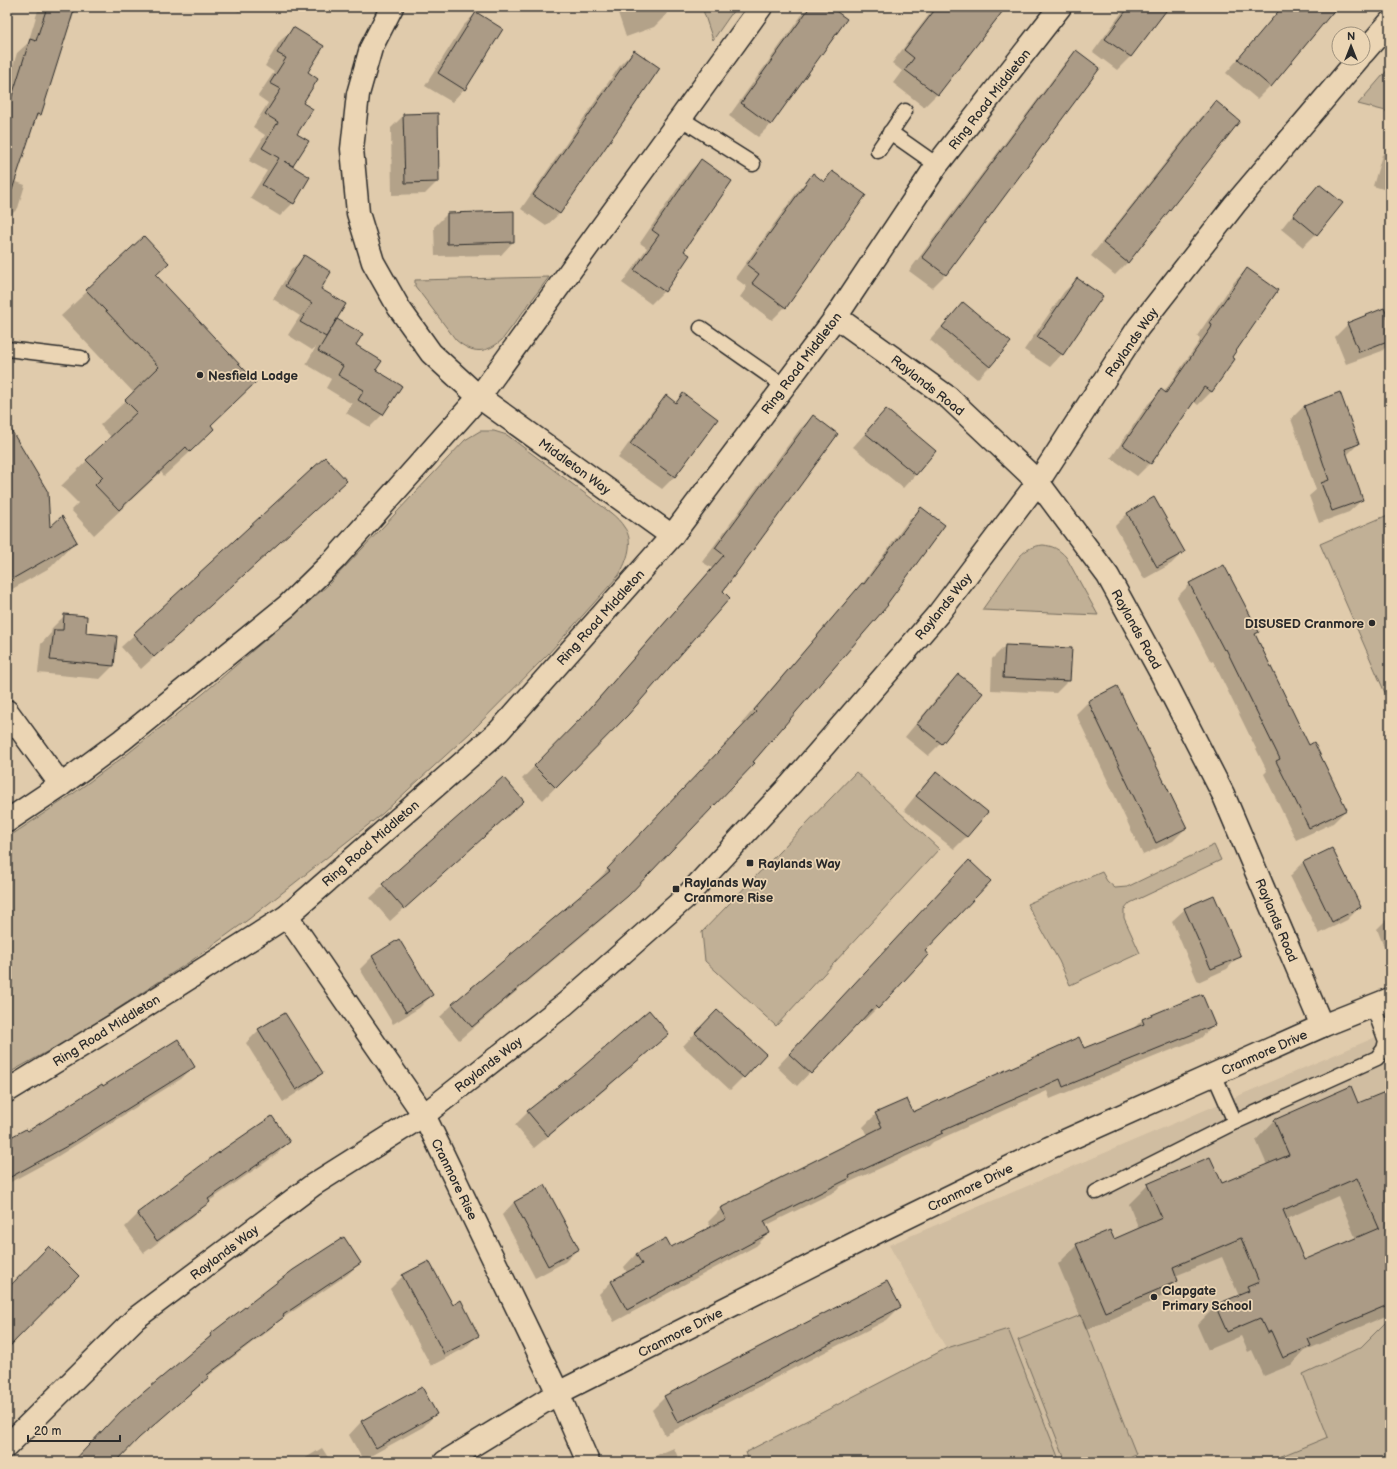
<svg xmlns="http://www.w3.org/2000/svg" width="1397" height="1469" viewBox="0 0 1397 1469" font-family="'Balsamiq Sans',sans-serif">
  <rect width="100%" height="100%" fill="#e0cbac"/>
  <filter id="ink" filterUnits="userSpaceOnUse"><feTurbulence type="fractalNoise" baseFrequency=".025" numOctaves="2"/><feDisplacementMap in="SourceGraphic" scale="8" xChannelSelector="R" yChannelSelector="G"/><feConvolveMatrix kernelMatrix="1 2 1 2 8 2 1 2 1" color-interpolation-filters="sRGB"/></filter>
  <g filter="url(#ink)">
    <path fill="#d0bda1" d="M 1390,1031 L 1390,1462 L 749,1462 L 746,1452 L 946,1348 L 889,1245 Z"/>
    <g fill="#c1b096" stroke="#766e60">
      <path d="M 702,7 L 736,7 L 713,40 Z"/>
      <path d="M 1390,67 L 1390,112 L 1358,104 Z"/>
      <path d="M 549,277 L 502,340 C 486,354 472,354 456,340 L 415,286 L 415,280 Z"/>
      <path d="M 480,431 L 494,431 L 507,435 L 611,513 C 616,517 621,522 624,527 C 635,541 627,561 619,575 L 549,653 L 470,733 L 382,814 L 249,919 L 191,961 L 77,1035 L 7,1074 L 7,838 L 70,796 L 126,755 L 204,693 L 327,586 L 465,440 Z"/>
      <path d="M 1390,514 L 1390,701 L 1389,702 L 1320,544 Z"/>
      <path d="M 1043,545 C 1053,546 1059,549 1066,557 L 1098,615 L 982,610 L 1020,556 C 1027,549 1033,546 1043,545 Z"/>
      <path d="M 856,772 L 939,849 L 776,1026 L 705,961 L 702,932 Z"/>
      <path d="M 1214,845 L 1221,860 L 1130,903 L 1124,910 L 1124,918 L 1140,953 L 1070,985 L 1059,961 L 1027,904 L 1102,872 L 1107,881 L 1115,888 L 1127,887 Z"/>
      <path d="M 1081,1315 L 1136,1454 L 1116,1462 L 1066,1462 L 1018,1340 Z"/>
      <path d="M 1390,1318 L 1390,1462 L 1267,1462 L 1328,1437 L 1303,1374 L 1361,1347 Z"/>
      <path d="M 1008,1329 L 1060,1462 L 749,1462 L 746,1452 L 947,1348 Z"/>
    </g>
    <g fill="#0003" fill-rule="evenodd">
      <path d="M 39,7 L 76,7 L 72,20 L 69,23 L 40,114 L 33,121 L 14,181 L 25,185 L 18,208 L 7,219 L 7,86 L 17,53 L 28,43 Z"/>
      <path d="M 230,7 L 244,7 L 239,12 Z"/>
      <path d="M 616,7 L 664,7 L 667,14 L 654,27 L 626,37 Z"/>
      <path d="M 809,7 L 828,7 L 771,124 L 758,137 L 729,116 L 804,12 Z"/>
      <path d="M 935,7 L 1004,7 L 937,94 L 924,107 L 893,83 L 902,71 L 892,63 Z"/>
      <path d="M 1126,7 L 1167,7 L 1130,57 L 1117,70 L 1093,52 Z"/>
      <path d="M 1282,7 L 1337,7 L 1270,86 L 1257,99 L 1226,73 Z"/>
      <path d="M 476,13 L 464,89 L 452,102 L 425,86 L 463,26 Z"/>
      <path d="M 293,29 L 306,72 L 291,166 L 293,203 L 280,216 L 250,198 L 267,171 L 249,161 L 265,135 L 253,127 L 268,103 L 258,96 L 274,72 L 265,66 L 280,41 Z"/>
      <path d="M 634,51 L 600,155 L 559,214 L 546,226 L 521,209 L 621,64 Z"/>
      <path d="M 1076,52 L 1099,68 L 945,275 L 932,288 L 909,271 L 1064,64 Z"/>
      <path d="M 1216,102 L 1128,262 L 1115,275 L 1091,256 L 1203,115 Z"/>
      <path d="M 404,115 L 438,181 L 425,194 L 392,195 L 391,128 Z"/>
      <path d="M 1390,147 L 1390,191 L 1373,186 L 1382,155 Z"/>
      <path d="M 701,160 L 682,252 L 664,291 L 651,304 L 622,283 L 647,248 L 640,243 L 688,173 Z"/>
      <path d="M 832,173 L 785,307 L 772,320 L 740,297 L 747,287 L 735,278 L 800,188 L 813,175 L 823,182 Z"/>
      <path d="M 1319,185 L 1316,234 L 1303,247 L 1281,229 L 1306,198 Z"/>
      <path d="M 447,214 L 513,242 L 501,255 L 435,256 L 434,227 Z"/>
      <path d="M 144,238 L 155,275 L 255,382 L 210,426 L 213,429 L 188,454 L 164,476 L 161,472 L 94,535 L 71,510 L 78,503 L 61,486 L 111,437 L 100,425 L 134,393 L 61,316 Z"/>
      <path d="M 304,257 L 334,323 L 338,320 L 355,345 L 375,370 L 383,414 L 370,427 L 346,413 L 352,404 L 326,388 L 331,379 L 306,364 L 316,347 L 312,350 L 288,335 L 300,316 L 273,299 L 291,270 Z"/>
      <path d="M 1247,269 L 1231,358 L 1233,359 L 1211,392 L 1198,405 L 1193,401 L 1150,463 L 1137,476 L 1111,458 L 1148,404 L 1161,391 L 1164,392 L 1199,342 L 1200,338 L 1197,336 L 1234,282 Z"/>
      <path d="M 1077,279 L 1062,354 L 1050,367 L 1024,350 L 1064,292 Z"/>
      <path d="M 963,303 L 990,366 L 977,379 L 930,340 Z"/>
      <path d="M 1348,324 L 1390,326 L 1390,342 L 1382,351 L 1346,364 L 1335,337 Z"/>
      <path d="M 683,395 L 675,476 L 662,489 L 618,458 L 653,410 L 666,397 L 674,403 Z"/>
      <path d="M 1304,406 L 1358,444 L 1346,456 L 1362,500 L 1349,512 L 1319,523 L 1309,496 L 1316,490 L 1291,419 Z"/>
      <path d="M 886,410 L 935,451 L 915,475 L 903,488 L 853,447 Z"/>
      <path d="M 813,417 L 721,592 L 627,714 L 543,800 L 522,779 L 572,728 L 712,568 L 702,562 L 800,429 Z"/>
      <path d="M 7,425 L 50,529 L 76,541 L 51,567 L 7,592 Z"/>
      <path d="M 333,493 L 141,669 L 121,647 L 134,635 Z"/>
      <path d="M 921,508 L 944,525 L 628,895 L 614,909 L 459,1040 L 440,1017 L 453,1004 L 597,884 L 595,883 L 744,725 L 742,723 L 850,597 L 860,587 L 908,521 Z"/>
      <path d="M 1128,513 L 1183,552 L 1171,564 L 1144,579 L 1115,526 Z"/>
      <path d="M 1190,584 L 1258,632 L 1254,635 L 1308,746 L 1346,810 L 1333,823 L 1296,840 L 1264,774 L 1267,771 L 1213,661 L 1211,662 L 1177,597 Z"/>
      <path d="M 65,615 L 85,634 L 116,637 L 113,666 L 100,679 L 38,673 L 41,644 L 51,633 L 52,628 Z"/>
      <path d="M 1005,646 L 1069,680 L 1056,693 L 991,690 L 992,659 Z"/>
      <path d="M 958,675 L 981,694 L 941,743 L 928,756 L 905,737 L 945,688 Z"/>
      <path d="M 1089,701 L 1186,828 L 1173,841 L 1143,855 L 1076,714 Z"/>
      <path d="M 937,772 L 967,836 L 954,849 L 904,810 L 924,785 Z"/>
      <path d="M 503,778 L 523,801 L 390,921 L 370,898 Z"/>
      <path d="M 1332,849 L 1360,907 L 1347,920 L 1319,934 L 1290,876 L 1303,863 Z"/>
      <path d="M 969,861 L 923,951 L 877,1008 L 864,1021 L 862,1018 L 797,1086 L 777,1067 Z"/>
      <path d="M 1185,909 L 1239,956 L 1227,969 L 1198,982 L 1172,921 Z"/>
      <path d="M 1390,916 L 1390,960 L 1389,960 L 1377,929 Z"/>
      <path d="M 373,956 L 432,995 L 419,1008 L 393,1024 L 360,969 Z"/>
      <path d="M 285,1014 L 322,1073 L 309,1085 L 283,1102 L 246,1043 L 259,1030 Z"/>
      <path d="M 1142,1020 L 1213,1025 L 1201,1038 L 1050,1099 L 1047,1091 L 933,1142 L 929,1146 L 841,1186 L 836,1191 L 765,1226 L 769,1233 L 756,1246 L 614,1322 L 599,1294 L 612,1281 L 627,1273 L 624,1267 L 636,1254 L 671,1248 L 711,1228 L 708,1222 L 721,1209 L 867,1136 L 863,1127 L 876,1114 L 913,1114 L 1133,1029 Z"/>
      <path d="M 704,1024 L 743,1077 L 730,1090 L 683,1046 Z"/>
      <path d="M 668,1033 L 655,1046 L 595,1098 L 534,1148 L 515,1125 L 528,1112 L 579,1072 Z"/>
      <path d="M 194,1066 L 181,1079 L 55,1158 L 7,1184 L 7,1141 L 27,1132 L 102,1087 Z"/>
      <path d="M 1390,1091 L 1390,1313 L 1388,1315 L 1304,1351 L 1291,1365 L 1264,1376 L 1252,1350 L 1248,1352 L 1241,1336 L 1208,1350 L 1197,1325 L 1216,1306 L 1239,1296 L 1222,1257 L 1175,1276 L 1177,1280 L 1158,1299 L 1086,1330 L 1058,1264 L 1077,1245 L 1113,1241 L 1139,1229 L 1129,1204 L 1148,1185 L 1221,1185 L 1267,1165 L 1256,1140 L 1275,1120 L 1358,1105 ZM 1338,1196 L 1356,1239 L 1304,1261 L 1286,1219 Z"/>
      <path d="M 289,1142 L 276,1155 L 208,1202 L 196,1214 L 144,1253 L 125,1227 L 138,1214 Z"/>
      <path d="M 514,1202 L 578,1249 L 565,1262 L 535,1278 L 502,1215 Z"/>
      <path d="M 360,1263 L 347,1275 L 277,1322 L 270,1329 L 207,1377 L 195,1390 L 128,1447 L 114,1462 L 74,1462 L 211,1335 L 294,1271 Z"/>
      <path d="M 403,1276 L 452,1306 L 478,1335 L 465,1348 L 431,1366 L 390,1289 Z"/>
      <path d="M 7,1291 L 15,1339 L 16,1341 L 7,1350 Z"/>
      <path d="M 900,1307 L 887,1320 L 665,1435 L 652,1410 L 665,1397 Z"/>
      <path d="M 421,1388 L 436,1414 L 423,1427 L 363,1460 L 349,1435 L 361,1422 Z"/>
      <path d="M 322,1448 L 331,1462 L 299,1462 Z"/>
      <path d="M 674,1448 L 680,1462 L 643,1462 L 645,1460 Z"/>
    </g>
    <g fill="#ab9b86" stroke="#2b2b2b" fill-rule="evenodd">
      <path d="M 47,7 L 75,7 L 41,115 L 37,114 L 12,190 L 7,189 L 7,112 L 30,39 L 36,41 Z"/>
      <path d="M 810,7 L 830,7 L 847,19 L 771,125 L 741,103 Z"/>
      <path d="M 937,7 L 1006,7 L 938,95 L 905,70 L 914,58 L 904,50 Z"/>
      <path d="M 1129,7 L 1169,7 L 1131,57 L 1105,39 Z"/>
      <path d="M 1282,7 L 1337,7 L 1271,87 L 1238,59 Z"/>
      <path d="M 476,12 L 503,29 L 465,90 L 438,73 Z"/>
      <path d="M 293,27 L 324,46 L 308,72 L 318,79 L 303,103 L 313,109 L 297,134 L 309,141 L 293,166 L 284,161 L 310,177 L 294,204 L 262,185 L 279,158 L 262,148 L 278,122 L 265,114 L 281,89 L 270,83 L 286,58 L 277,53 Z"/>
      <path d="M 634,50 L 660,68 L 560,214 L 533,195 Z"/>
      <path d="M 1076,50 L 1100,68 L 946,275 L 922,257 Z"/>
      <path d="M 1216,101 L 1240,121 L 1128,263 L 1103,243 Z"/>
      <path d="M 438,113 L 439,182 L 405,183 L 403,114 Z"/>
      <path d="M 701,159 L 732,181 L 684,251 L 690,255 L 665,292 L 634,270 L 659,235 L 652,230 Z"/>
      <path d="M 832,171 L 866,195 L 786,308 L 752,283 L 759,274 L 747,265 L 813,173 L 824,182 Z"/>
      <path d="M 1319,184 L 1343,203 L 1317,235 L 1293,215 Z"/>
      <path d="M 514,211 L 514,242 L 447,244 L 447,213 Z"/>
      <path d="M 144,236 L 169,263 L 156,275 L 256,382 L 211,425 L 214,429 L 190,452 L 186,447 L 119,510 L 95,485 L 103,477 L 86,460 L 137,412 L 125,400 L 159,367 L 86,290 Z"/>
      <path d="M 304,255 L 331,272 L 321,289 L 346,304 L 326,337 L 300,322 L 312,303 L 285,286 Z"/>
      <path d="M 1247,268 L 1278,290 L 1232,357 L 1235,359 L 1212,392 L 1204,387 L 1151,464 L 1123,445 L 1161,389 L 1166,393 L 1211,328 L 1212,325 L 1209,323 Z"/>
      <path d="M 1077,278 L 1103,296 L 1063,355 L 1037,337 Z"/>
      <path d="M 963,302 L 1011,342 L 990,367 L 942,327 Z"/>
      <path d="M 1384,308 L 1390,323 L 1390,340 L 1359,352 L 1347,323 Z"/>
      <path d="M 337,319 L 363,334 L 356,345 L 382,361 L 376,370 L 402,386 L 383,415 L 358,400 L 364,390 L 338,375 L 343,366 L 318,351 Z"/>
      <path d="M 1340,392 L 1359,444 L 1345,449 L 1363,500 L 1332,511 L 1321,483 L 1329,480 L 1304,406 Z"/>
      <path d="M 683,393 L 718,419 L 675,477 L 630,444 L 666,395 L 676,403 Z"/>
      <path d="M 886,409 L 936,451 L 916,475 L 865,433 Z"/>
      <path d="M 813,415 L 838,434 L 723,591 L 730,598 L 628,715 L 556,788 L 534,766 L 585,714 L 724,555 L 715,548 Z"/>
      <path d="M 7,423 L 48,492 L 50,527 L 62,516 L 77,542 L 7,582 Z"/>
      <path d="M 325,457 L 347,481 L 154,657 L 133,634 Z"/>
      <path d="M 1154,497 L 1185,552 L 1157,567 L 1127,513 Z"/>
      <path d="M 921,507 L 945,525 L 887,604 L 888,605 L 753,762 L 755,763 L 628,896 L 472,1027 L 452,1004 L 610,871 L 607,869 L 756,712 L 754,710 L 862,583 L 864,584 Z"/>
      <path d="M 1224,565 L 1259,632 L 1255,634 L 1309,745 L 1314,742 L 1347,810 L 1309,828 L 1276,761 L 1280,759 L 1226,649 L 1224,650 L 1189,583 Z"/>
      <path d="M 64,614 L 87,616 L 86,633 L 117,636 L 114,666 L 50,660 L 54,630 L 63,630 Z"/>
      <path d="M 1005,645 L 1072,648 L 1070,681 L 1003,678 Z"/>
      <path d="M 958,674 L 983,693 L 942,744 L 917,724 Z"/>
      <path d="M 1117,686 L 1187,828 L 1156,843 L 1088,701 Z"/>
      <path d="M 937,771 L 988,812 L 967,837 L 916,796 Z"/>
      <path d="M 503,777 L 524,801 L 404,909 L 382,884 Z"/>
      <path d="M 1332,848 L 1361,907 L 1332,922 L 1303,862 Z"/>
      <path d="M 969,860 L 991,881 L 925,951 L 928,955 L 878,1009 L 875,1006 L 811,1074 L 789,1054 Z"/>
      <path d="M 1214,895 L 1241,957 L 1211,969 L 1184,908 Z"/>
      <path d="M 399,939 L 433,995 L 406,1012 L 372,956 Z"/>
      <path d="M 1202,994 L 1215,1025 L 1063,1087 L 1060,1079 L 942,1131 L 943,1133 L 849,1176 L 850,1178 L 764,1221 L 770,1233 L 627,1310 L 611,1281 L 642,1264 L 636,1254 L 666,1238 L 671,1247 L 726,1219 L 720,1208 L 882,1127 L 875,1113 L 907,1099 L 913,1112 L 1079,1037 L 1084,1048 L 1144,1024 L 1142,1019 Z"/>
      <path d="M 649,1010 L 669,1034 L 609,1085 L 548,1136 L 527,1111 L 578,1071 Z"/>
      <path d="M 717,1010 L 766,1054 L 744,1078 L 695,1033 Z"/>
      <path d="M 285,1013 L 323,1073 L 296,1090 L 258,1029 Z"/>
      <path d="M 178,1039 L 195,1067 L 69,1145 L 7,1179 L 7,1139 L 26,1129 L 28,1131 L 102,1084 L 103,1086 Z"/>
      <path d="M 1351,1086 L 1358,1103 L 1390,1090 L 1390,1304 L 1308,1339 L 1311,1346 L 1283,1358 L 1271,1331 L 1267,1333 L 1260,1318 L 1227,1332 L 1215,1305 L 1249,1291 L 1247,1287 L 1259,1282 L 1241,1238 L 1173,1267 L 1178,1281 L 1105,1312 L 1076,1244 L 1110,1230 L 1114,1239 L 1162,1218 L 1147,1184 L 1210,1157 L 1222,1183 L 1289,1155 L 1274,1120 ZM 1357,1178 L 1379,1228 L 1304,1260 L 1283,1210 Z"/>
      <path d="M 272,1116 L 290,1142 L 208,1199 L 210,1202 L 157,1241 L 137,1213 L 215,1155 Z"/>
      <path d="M 545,1185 L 579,1249 L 548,1266 L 514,1202 Z"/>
      <path d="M 344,1237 L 361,1263 L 283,1315 L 284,1317 L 207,1375 L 209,1377 L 139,1438 L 116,1462 L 73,1462 L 120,1412 L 211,1336 L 210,1334 L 293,1270 Z"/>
      <path d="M 49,1246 L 79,1276 L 7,1349 L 7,1289 Z"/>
      <path d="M 429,1261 L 453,1305 L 461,1300 L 479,1336 L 444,1354 L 402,1275 Z"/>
      <path d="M 887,1281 L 901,1307 L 678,1423 L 664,1396 Z"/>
      <path d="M 422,1387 L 437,1414 L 376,1448 L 361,1421 Z"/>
    </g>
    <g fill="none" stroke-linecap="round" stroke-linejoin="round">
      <g stroke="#2b2b2b" stroke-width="17">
        <g id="lane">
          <path d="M 680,118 L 753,164"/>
          <path d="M 890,132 L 937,165"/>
          <path d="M 878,151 L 905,111"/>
          <path d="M 701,328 L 784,386"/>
          <path d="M 7,349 L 81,358"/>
          <path d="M 1235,1122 L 1377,1058 L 1384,1049 L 1386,1041 L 1373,1006"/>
          <path d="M 1096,1192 L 1235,1122 L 1214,1074"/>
        </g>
      </g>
      <g stroke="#2b2b2b" stroke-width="25">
        <g id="street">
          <path d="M 392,7 L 371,48 L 358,94 L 352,149 L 358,213 L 373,262 L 399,308 L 431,353 L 479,397 L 672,536"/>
          <path d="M 1363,53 L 1390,22"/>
          <path d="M 836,317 L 949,398 L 1038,482 L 1108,576 L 1162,675 L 1223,794 L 1322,1026"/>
          <path d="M 7,711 L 61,785"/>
          <path d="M 287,916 L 424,1115 L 558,1393 L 588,1462"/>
          <path d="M 7,1091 L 120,1022 L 287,916 L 499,731 L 672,536 L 836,317 L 937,165 L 1060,7"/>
          <path d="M 7,1446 L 136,1318 L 313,1185 L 424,1115 L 565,1004 L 686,897 L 791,784 L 939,613 L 1038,482 L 1138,328 L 1235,204 L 1359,58"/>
          <path d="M 445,1462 L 558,1393 L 881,1230 L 1049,1148 L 1322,1026 L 1390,999"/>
        </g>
      </g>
      <g stroke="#2b2b2b" stroke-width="25">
        <path id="secondary" d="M 7,821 L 61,785 L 122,740 L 287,606 L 335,559 L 479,397 L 761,7"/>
      </g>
      <use href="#lane" stroke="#ebd5b4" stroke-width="14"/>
      <use href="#street" stroke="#ebd5b4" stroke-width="22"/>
      <use href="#secondary" stroke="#ebd5b4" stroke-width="22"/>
    </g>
  </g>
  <g fill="#2b2b2b" stroke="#ebd5b4" stroke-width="1.5">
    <circle cx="200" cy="375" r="4"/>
    <circle cx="1372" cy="623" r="4"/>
    <rect x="746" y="859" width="8" height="8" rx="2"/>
    <rect x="672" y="885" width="8" height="8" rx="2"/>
    <circle cx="1154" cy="1297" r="4"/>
  </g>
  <g text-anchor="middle" stroke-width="3.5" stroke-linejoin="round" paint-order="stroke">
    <g font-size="13" fill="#2b2b2b" stroke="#ebd5b4">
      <text transform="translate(989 99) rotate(-52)" y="5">Ring Road Middleton</text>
      <text transform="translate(1131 342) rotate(-55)" y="5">Raylands Way</text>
      <text transform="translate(801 363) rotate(-53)" y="5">Ring Road Middleton</text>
      <text transform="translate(928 385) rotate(38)" y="5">Raylands Road</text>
      <text transform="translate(575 466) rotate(36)" y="5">Middleton Way</text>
      <text transform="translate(943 606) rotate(-51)" y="5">Raylands Way</text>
      <text transform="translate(600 617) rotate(-48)" y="5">Ring Road Middleton</text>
      <text transform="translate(1137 629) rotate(61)" y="5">Raylands Road</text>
      <text transform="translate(370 843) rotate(-41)" y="5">Ring Road Middleton</text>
      <text transform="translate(1277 920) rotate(67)" y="5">Raylands Road</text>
      <text transform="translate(106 1030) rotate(-32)" y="5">Ring Road Middleton</text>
      <text transform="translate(1264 1052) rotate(-24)" y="5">Cranmore Drive</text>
      <text transform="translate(488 1064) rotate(-38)" y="5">Raylands Way</text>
      <text transform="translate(455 1179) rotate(64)" y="5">Cranmore Rise</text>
      <text transform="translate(970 1187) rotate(-26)" y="5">Cranmore Drive</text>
      <text transform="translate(224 1252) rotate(-37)" y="5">Raylands Way</text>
      <text transform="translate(680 1332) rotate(-27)" y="5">Cranmore Drive</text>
    </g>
    <g font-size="13" font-weight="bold" fill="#2b2b2b" stroke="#ebd5b4" text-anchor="start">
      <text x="208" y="380">Nesfield Lodge</text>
      <text x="1364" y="628" text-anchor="end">DISUSED Cranmore</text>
      <text x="758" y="868">Raylands Way</text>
      <text x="684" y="887">Raylands Way<tspan x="684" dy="15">Cranmore Rise</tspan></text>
      <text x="1162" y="1295">Clapgate<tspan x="1162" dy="15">Primary School</tspan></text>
    </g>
  </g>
  <rect width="1397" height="1469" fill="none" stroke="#ebd5b4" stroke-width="24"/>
  <rect x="12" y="12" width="1373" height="1445" fill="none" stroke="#2b2b2b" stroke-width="1.5" filter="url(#ink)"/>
  <g transform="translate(1351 46)"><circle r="19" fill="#ebd5b4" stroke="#9e917d"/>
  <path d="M0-3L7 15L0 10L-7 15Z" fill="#2b2b2b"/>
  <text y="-6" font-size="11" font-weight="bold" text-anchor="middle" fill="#2b2b2b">N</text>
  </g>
  <path d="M28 1435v6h92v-6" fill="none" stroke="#2b2b2b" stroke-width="2"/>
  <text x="34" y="1435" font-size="12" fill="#2b2b2b" stroke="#ebd5b4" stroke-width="3" paint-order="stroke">20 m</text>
</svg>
